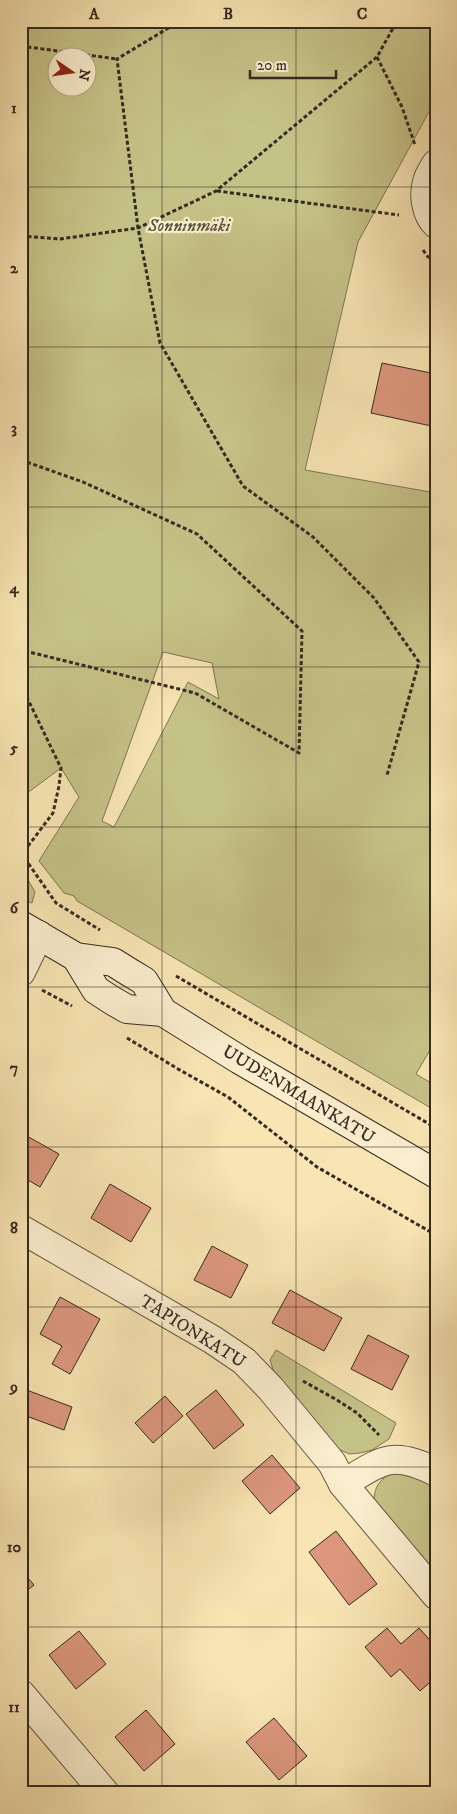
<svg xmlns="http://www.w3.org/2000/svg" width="457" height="1814" viewBox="0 0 457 1814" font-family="'IM FELL DW Pica',serif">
  <rect width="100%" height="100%" fill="#f8e5b3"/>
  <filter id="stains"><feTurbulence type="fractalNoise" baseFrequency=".004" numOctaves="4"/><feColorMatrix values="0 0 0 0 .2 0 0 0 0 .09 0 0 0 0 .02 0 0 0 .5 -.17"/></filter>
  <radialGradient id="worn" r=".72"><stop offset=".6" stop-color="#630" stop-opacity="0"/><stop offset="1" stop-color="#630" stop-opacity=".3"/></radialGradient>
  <g fill="#c5c287" stroke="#7d7654" fill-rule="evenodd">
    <path d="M 21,21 L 436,21 L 436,99 L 358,242 L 305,470 L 436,493 L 436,1046 L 433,1045 L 416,1074 L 436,1086 L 436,1111 L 77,901 L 74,896 L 64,893 L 39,861 L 79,797 L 61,768 L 30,791 L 21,793 ZM 58,58 L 88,58 L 88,88 L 58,88 ZM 163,652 L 212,663 L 219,699 L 188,682 L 114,827 L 102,821 Z"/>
    <path d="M 21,868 L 35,892 L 32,903 L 21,899 Z"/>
    <path d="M 276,1350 L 396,1423 L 389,1439 L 372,1450 L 360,1453 L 349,1454 L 336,1448 L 275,1376 L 270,1360 Z"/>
    <path d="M 394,1471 L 411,1474 L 436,1487 L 436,1576 L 374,1503 C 374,1485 380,1480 394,1471 Z"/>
  </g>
  <g fill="#dc977d" stroke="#352a22">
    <path d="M 382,363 L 436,374 L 436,427 L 371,413 Z"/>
    <path d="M 25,1135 L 59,1154 L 40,1187 L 21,1176 L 21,1142 Z"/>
    <path d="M 110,1184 L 151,1208 L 131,1242 L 91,1218 Z"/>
    <path d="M 212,1246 L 248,1265 L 231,1298 L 194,1280 Z"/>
    <path d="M 290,1290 L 342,1318 L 324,1351 L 272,1323 Z"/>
    <path d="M 60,1297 L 100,1319 L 70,1374 L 52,1364 L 62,1346 L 40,1334 Z"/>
    <path d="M 368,1335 L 409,1356 L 392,1390 L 351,1369 Z"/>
    <path d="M 24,1389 L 72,1407 L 64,1430 L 21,1414 L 21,1398 Z"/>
    <path d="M 216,1390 L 244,1425 L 214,1449 L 186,1414 Z"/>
    <path d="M 165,1396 L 183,1416 L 153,1443 L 135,1423 Z"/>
    <path d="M 272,1455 L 300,1488 L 270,1514 L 242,1481 Z"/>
    <path d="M 336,1531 L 377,1584 L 349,1605 L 309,1552 Z"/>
    <path d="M 21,1570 L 34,1585 L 21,1595 Z"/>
    <path d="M 387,1628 L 401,1644 L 419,1628 L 436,1647 L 436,1677 L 420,1691 L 400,1669 L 391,1677 L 365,1647 Z"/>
    <path d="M 79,1631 L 106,1664 L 76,1689 L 49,1655 Z"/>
    <path d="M 146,1710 L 175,1744 L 144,1771 L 115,1737 Z"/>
    <path d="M 274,1718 L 307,1756 L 279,1780 L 246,1742 Z"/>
    <path d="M 49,1787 L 54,1793 L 42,1793 Z"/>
  </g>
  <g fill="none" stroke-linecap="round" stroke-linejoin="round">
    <g stroke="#665946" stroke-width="30">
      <g id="street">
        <path d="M 436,164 C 433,169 428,176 427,182 C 423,196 426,214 436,224"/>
        <path d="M 21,972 L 39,935"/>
        <path d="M 21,1229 L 213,1340 L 244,1361 L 271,1389 L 332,1463 L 343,1484 L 436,1595"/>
        <path d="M 343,1484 C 381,1461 392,1449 436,1472"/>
        <path d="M 21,1694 L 105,1793"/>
      </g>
    </g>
    <g stroke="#352a22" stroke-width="30">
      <g id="secondary">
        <path d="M 21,925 L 76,957 L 113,962 L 129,972 L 144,981 L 163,1012 L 240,1060 L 436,1174"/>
        <path d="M 76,957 L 96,990 L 113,1001 L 127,1009 L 163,1012"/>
      </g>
    </g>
    <g stroke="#352a22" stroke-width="3" stroke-dasharray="4 2.5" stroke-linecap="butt">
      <path d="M 180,21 L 117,59 L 138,228 L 160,343 L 243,486 L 313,537 L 374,598 L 419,662 L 387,775"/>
      <path d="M 21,46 L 117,59"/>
      <path d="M 377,57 L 402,107 L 415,145"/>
      <path d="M 217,191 L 399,215"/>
      <path d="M 21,236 L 60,239 L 138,228 L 216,191 L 377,57 L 397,21"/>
      <path d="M 423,250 L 428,257 L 436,259"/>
      <path d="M 21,460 L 83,482 L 197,534 L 302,631 L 299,753 L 195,693 L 21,650"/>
      <path d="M 21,685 L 61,768 L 59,786 L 53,813 L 22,854"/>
      <path d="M 21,853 L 56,903 L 100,930"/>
      <path d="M 176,976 L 436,1128"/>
      <path d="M 42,990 L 72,1006"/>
      <path d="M 127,1038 L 178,1069 L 228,1097 L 317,1167 L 436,1235"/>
      <path d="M 303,1381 L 337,1400 L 357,1413 L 379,1435"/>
    </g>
    <use href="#street" stroke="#faeece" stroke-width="28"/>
    <use href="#secondary" stroke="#faeece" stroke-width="28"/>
  </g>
  <path fill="none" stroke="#352a22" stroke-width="1" stroke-opacity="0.55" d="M 162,21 L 162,1793M 296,21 L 296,1793M 21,187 L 436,187M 21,347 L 436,347M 21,507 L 436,507M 21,667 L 436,667M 21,827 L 436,827M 21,987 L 436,987M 21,1147 L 436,1147M 21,1307 L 436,1307M 21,1467 L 436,1467M 21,1627 L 436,1627"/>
  <g text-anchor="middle" stroke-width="4.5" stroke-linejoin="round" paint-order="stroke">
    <g font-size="18" font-style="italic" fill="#59503b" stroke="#faeece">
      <text x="189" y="231">Sonninmäki</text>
    </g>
    <g font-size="18" fill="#352a22" stroke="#faeece">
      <text transform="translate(299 1094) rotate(31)" y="6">UUDENMAANKATU</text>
      <text transform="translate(193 1331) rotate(32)" y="6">TAPIONKATU</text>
    </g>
  </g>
  <rect width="457" height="1814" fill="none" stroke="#f8e5b3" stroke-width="55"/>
  <g transform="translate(72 72) rotate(103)"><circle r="24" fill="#faeece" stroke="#aba089"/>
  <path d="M0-4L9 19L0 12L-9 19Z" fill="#8f2418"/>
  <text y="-8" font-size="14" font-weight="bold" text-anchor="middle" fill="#352a22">N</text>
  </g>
  <path d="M250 70v8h86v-8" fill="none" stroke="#352a22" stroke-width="2.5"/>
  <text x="257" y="70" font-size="15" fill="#352a22" stroke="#faeece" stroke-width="4" paint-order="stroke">20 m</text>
  <rect x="28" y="28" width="402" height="1758" fill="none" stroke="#352a22" stroke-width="2"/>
  <g font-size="16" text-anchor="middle" font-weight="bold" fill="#352a22">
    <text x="94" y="19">A</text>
    <text x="228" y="19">B</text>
    <text x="362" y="19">C</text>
    <text x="14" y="113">1</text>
    <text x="14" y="273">2</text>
    <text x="14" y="433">3</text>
    <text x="14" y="593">4</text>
    <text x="14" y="753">5</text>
    <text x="14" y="913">6</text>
    <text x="14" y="1073">7</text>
    <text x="14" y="1233">8</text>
    <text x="14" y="1392">9</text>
    <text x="14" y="1552">10</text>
    <text x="14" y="1712">11</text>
  </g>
  <rect width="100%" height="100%" filter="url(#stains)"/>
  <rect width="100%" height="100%" fill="url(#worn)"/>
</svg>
